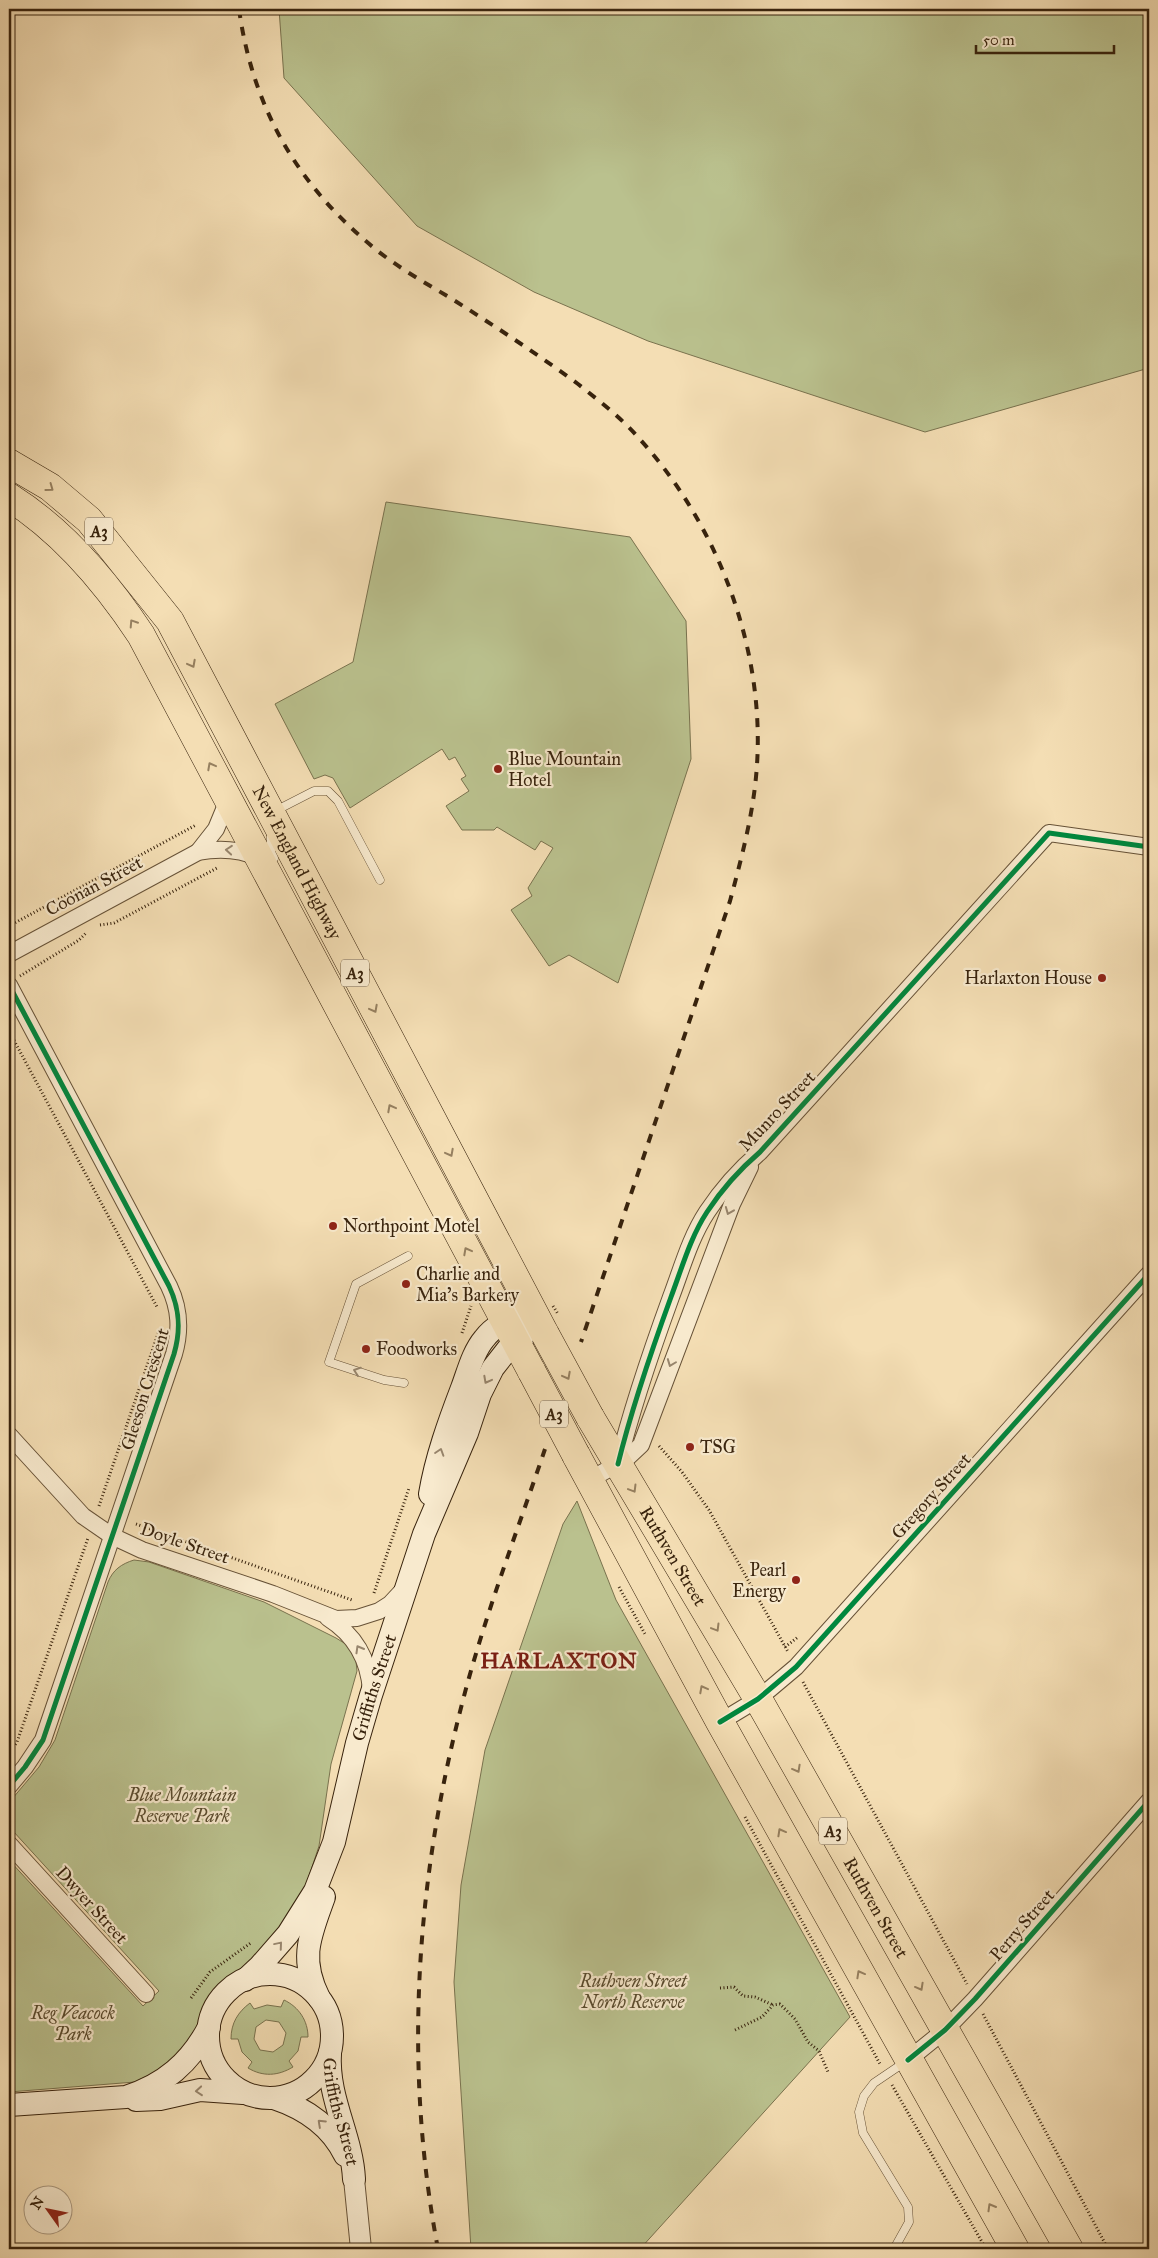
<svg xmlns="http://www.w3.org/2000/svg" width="1158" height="2258" viewBox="0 0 1158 2258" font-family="'IM FELL Great Primer',serif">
  <rect width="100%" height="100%" fill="#f4deb4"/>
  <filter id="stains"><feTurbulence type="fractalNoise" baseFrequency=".004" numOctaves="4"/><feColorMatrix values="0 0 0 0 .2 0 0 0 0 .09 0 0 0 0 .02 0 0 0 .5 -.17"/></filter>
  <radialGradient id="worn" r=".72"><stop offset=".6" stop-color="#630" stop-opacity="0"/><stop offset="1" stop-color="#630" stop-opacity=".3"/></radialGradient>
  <g fill="#bac18e" stroke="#79724e" fill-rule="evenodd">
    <path d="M 279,9 L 1149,9 L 1149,368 L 925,432 L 648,341 L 534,292 L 417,226 L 284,78 Z"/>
    <path d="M 386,502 L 630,537 L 686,621 L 691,759 L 618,983 L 569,955 L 549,966 L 511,910 L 532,896 L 528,888 L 553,848 L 541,841 L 535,850 L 497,827 L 494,830 L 462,830 L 446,806 L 469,791 L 461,779 L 466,776 L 455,757 L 449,760 L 442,749 L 350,808 L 333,778 L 325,775 L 314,779 L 275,704 L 353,662 Z"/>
    <path d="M 577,1501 L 616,1600 L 850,2017 L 640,2249 L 471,2249 L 454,1982 L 461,1885 L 485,1750 L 563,1524 Z"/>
    <path d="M 134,1560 L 149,1562 L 264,1602 L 336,1638 L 349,1646 L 356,1661 L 357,1671 L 331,1764 L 319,1846 L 305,1888 L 282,1928 L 248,1964 L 221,1984 L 211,1996 L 203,2011 L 197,2035 L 180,2060 L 135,2082 L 9,2092 L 9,1860 L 143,2006 L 159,1991 L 13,1831 L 9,1824 L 9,1805 L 12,1799 L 39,1767 L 55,1740 L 108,1582 C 113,1570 121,1564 134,1560 Z"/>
    <path d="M 284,2000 C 299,2007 308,2021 308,2037 L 301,2037 L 298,2051 L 289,2061 L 293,2067 C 278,2076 263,2077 248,2068 L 252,2062 L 242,2052 L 238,2039 L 231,2039 C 231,2023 238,2012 250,2003 L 254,2009 L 267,2005 L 281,2007 ZM 266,2020 L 279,2022 L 286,2033 L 283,2045 L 273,2052 L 260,2050 L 254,2039 L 256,2027 Z"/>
  </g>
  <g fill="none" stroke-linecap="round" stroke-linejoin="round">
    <g stroke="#675237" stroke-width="9">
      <g id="service">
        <path d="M 275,811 L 314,791 L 328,791 L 338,801 L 380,880"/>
        <path d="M 271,833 L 271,852 L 274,858"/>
        <path d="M 404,1383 L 384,1380 L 329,1362 L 356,1284 L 408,1256"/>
        <path d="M 894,2249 L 909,2222 L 908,2207 L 863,2133 L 859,2112 L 864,2096 L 874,2083 L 905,2062"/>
      </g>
    </g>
    <g stroke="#675237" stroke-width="18">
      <g id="minor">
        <path d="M 198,852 L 216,829 L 228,800"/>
        <path d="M 9,954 L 198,852 C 219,848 240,849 259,858"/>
        <path d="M 9,985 L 169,1286 C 180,1309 181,1330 174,1354 L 43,1740 L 25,1767 L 9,1786"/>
        <path d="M 9,1435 L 83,1516 L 112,1536 L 142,1550 L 273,1594 L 336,1619 L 357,1618 L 379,1611 L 390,1604 L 403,1590"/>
        <path d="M 618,1464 C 632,1407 651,1352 671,1297 C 682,1268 690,1238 707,1212 C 722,1189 739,1170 760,1152 L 1049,833 L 1149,847"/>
        <path d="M 589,1480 L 625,1460 L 641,1445 L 732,1204 L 750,1167"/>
        <path d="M 328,1618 C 355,1635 369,1660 371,1691"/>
        <path d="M 720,1722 L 758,1699 L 796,1667 L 1149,1274"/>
        <path d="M 9,1844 L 146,1994"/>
        <path d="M 908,2060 L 945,2030 L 975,1999 L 1149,1801"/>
      </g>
    </g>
    <g stroke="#675237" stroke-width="22">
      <path id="tertiary" d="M 354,2179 L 361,2249"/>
    </g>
    <g stroke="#38230d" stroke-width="24">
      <g id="secondary">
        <path d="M 430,1494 C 436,1458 449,1422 462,1388 C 468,1372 473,1352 484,1339 C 495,1324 515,1316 531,1308"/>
        <circle cx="270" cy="2036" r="62"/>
        <path id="s1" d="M 245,1980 L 260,1966 L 288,1934 L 315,1891 L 334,1842 L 357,1743 L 371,1695 L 424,1534 L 467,1433 L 480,1394 L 493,1368 L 515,1340 L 540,1326"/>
        <path d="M 319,1998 C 299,1958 310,1936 324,1897"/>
        <path id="s2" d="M 330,2053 C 327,2098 352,2136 354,2179"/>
        <path d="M 274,2098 C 304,2108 331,2126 345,2155"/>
        <path d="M 136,2100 L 160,2099 L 200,2090 L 243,2093"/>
        <path d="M 9,2105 L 126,2097 C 164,2085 190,2063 209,2027"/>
      </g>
    </g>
    <g stroke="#38230d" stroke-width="29">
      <g id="trunk">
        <path id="s3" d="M 9,463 L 50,487 L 89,520 L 170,621 L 545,1334"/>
        <path d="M 9,497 C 63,531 106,582 141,635 L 532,1372"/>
        <path id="s4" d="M 590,1417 L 758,1699 L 1069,2249"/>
        <path d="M 576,1455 L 720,1722 L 1015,2249"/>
      </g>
    </g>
    <g stroke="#38230d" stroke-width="3" stroke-dasharray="1 2.5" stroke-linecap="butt">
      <path d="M 100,925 L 114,923 L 217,868"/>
      <path d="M 9,926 L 196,825"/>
      <path d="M 20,976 L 79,940 L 86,933"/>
      <path d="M 9,1031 L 157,1307"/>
      <path d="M 462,1333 L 471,1306"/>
      <path d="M 659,1446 L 682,1472 L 709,1510 L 788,1652"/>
      <path d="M 99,1506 L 160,1328"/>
      <path d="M 136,1524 L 352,1600"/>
      <path d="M 619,1587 L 645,1634"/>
      <path d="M 374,1593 L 409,1488"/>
      <path d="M 785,1647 L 798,1637"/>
      <path d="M 803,1682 L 967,1984"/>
      <path d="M 9,1753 L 17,1742 L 88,1538"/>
      <path d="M 745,1817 L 880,2064"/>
      <path d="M 720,1988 L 734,1987 L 743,1996 L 755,1997 L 773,2005"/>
      <path d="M 191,1998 L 210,1972 L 252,1942"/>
      <path d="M 983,2014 L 1108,2249"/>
      <path d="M 735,2030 L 762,2017 L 773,2005 L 780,2004 L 795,2019 L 808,2042 L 819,2051 L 828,2072"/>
      <path d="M 892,2085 L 986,2249"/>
    </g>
    <use href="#service" stroke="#f8eace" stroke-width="8"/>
    <use href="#minor" stroke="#f8eace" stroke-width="16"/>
    <use href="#tertiary" stroke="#f8eace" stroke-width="20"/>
    <use href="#secondary" stroke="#f8eace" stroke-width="22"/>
    <use href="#trunk" stroke="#f4deb4" stroke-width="28"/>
    <g stroke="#38230d" stroke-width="4" stroke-dasharray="9 9" stroke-linecap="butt">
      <path d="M 239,9 C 253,110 299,188 379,252 C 401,269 425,283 449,297 C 493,325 536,353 578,384 C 598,400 619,416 636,435 C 719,524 768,655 756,777 C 752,819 741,860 730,901 L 581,1342"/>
      <path d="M 438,2249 C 403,2066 416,1879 463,1700 C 485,1615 517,1532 545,1449"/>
    </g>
    <g stroke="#38230d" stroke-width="29" stroke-linecap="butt">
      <g id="trunk-bridge">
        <path d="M 545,1334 L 590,1417"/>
        <path d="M 532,1372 L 576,1455"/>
      </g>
    </g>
    <path stroke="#38230d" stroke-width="3" stroke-dasharray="1 2.5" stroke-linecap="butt" d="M 553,1306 L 558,1314"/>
    <use href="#trunk-bridge" stroke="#f4deb4" stroke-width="28"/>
    <g stroke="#f8eace" stroke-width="8">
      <g id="cycleway">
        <path d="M 9,985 L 169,1286 C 180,1309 181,1330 174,1354 L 43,1740 L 25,1767 L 9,1786"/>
        <path d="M 618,1464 C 632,1407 651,1352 671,1297 C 682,1268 690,1238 707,1212 C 722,1189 739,1170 760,1152 L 1049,833 L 1149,847"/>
        <path d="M 720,1722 L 758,1699 L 796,1667 L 1149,1274"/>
        <path d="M 908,2060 L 945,2030 L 975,1999 L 1149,1801"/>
      </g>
    </g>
    <use href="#cycleway" stroke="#00873e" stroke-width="5"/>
  </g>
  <defs><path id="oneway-chevron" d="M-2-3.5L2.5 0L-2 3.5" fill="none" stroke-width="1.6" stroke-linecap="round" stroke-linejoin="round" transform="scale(1.25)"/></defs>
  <g stroke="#968060">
    <use href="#oneway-chevron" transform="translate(50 488) rotate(36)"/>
    <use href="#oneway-chevron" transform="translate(133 623) rotate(-123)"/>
    <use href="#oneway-chevron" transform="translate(192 664) rotate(62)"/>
    <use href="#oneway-chevron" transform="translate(211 766) rotate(-118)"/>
    <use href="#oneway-chevron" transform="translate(374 1009) rotate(62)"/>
    <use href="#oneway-chevron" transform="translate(391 1108) rotate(-118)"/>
    <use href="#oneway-chevron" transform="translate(450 1153) rotate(62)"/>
    <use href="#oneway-chevron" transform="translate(467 1251) rotate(-118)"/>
    <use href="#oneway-chevron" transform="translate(567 1376) rotate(62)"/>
    <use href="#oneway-chevron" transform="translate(633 1489) rotate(59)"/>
    <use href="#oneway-chevron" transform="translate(716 1628) rotate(59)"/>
    <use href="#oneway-chevron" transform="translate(703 1689) rotate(-118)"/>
    <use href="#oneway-chevron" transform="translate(797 1769) rotate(61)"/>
    <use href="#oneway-chevron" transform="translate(781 1832) rotate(-119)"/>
    <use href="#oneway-chevron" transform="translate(860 1974) rotate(-119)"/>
    <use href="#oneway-chevron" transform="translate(920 1987) rotate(61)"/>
    <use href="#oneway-chevron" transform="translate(991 2207) rotate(-120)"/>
  </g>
  <g stroke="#98866e">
    <use href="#oneway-chevron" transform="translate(229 850) rotate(-175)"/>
    <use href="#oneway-chevron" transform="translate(729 1211) rotate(112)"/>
    <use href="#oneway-chevron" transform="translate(671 1363) rotate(111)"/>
    <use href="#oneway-chevron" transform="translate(357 1371) rotate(-161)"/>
    <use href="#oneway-chevron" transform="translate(487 1380) rotate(118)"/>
    <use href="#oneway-chevron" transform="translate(440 1452) rotate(-72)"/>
    <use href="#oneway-chevron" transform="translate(359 1649) rotate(-120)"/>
    <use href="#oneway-chevron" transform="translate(279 1945) rotate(-50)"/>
    <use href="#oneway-chevron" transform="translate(199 2091) rotate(175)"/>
    <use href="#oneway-chevron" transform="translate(321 2123) rotate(-137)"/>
  </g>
  <g fill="#8f2418" stroke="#f8eace" stroke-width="2">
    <circle cx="498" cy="769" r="5"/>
    <circle cx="1102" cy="978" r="5"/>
    <circle cx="333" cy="1226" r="5"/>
    <circle cx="406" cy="1284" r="5"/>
    <circle cx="366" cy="1349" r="5"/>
    <circle cx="690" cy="1447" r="5"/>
    <circle cx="796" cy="1580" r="5"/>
  </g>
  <g text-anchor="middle" stroke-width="4.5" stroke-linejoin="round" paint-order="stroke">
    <g fill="#f8eace" stroke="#725f47" stroke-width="1">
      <rect x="85" y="517.5" width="28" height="27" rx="4"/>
      <rect x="341" y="959.5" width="28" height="27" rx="4"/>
      <rect x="540" y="1400.5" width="28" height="27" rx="4"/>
      <rect x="819" y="1817.5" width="28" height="27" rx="4"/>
    </g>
    <g font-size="16" font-weight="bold" fill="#38230d">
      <text x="99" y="537">A3</text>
      <text x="355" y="979">A3</text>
      <text x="554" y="1420">A3</text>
      <text x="833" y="1837">A3</text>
    </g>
    <g font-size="18" fill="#38230d" stroke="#f8eace" text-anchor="start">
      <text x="508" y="765">Blue Mountain<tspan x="508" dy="21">Hotel</tspan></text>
      <text x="1092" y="984" text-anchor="end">Harlaxton House</text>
      <text x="343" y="1232">Northpoint Motel</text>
      <text x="416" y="1280">Charlie and<tspan x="416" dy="21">Mia's Barkery</tspan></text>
      <text x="376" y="1355">Foodworks</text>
      <text x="700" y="1453">TSG</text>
      <text x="786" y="1576" text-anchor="end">Pearl<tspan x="786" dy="21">Energy</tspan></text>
    </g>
    <g font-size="18" fill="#38230d" stroke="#f8eace">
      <text dy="6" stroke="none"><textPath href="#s3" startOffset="501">New England Highway</textPath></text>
      <text transform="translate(94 886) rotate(-28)" y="6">Coonan Street</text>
      <text transform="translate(777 1111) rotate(-47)" y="6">Munro Street</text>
      <text transform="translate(145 1389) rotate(-73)" y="6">Gleeson Crescent</text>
      <text transform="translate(931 1496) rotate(-48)" y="6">Gregory Street</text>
      <text transform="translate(185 1543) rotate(19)" y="6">Doyle Street</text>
      <text dy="6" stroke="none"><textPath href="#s4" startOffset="162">Ruthven Street</textPath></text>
      <text dy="6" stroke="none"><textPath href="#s1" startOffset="326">Griffiths Street</textPath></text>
      <text transform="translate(92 1905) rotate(48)" y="6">Dwyer Street</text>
      <text dy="6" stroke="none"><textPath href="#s4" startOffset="568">Ruthven Street</textPath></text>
      <text transform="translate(1022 1925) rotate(-49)" y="6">Perry Street</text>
      <text dy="6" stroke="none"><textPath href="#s2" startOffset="60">Griffiths Street</textPath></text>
    </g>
    <g font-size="18" font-style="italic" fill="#584a2d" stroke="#f8eace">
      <text x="182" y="1801">Blue Mountain<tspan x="182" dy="21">Reserve Park</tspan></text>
      <text x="633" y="1987">Ruthven Street<tspan x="633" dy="21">North Reserve</tspan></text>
      <text x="73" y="2019">Reg Veacock<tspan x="73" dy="21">Park</tspan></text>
    </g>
    <g font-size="22" font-weight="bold" letter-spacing="1" fill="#7a1f14" stroke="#f8eace">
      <text x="559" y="1668">HARLAXTON</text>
    </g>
  </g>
  <rect width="1158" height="2258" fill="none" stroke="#f4deb4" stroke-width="30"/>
  <rect x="10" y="10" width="1138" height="2238" fill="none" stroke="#38230d" stroke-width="2.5"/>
  <rect x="15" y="15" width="1128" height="2228" fill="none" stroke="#38230d"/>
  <g transform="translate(48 2210) rotate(303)"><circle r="24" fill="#f8eace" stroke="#ab9a81"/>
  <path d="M0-4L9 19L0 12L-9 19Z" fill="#8f2418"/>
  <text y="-8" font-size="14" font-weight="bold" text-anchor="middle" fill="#38230d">N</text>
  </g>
  <path d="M976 45v8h138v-8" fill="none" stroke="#38230d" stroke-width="2.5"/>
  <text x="983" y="45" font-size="15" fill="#38230d" stroke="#f8eace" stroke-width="4" paint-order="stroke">50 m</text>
  <rect width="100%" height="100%" filter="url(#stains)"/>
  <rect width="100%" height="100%" fill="url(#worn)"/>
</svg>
